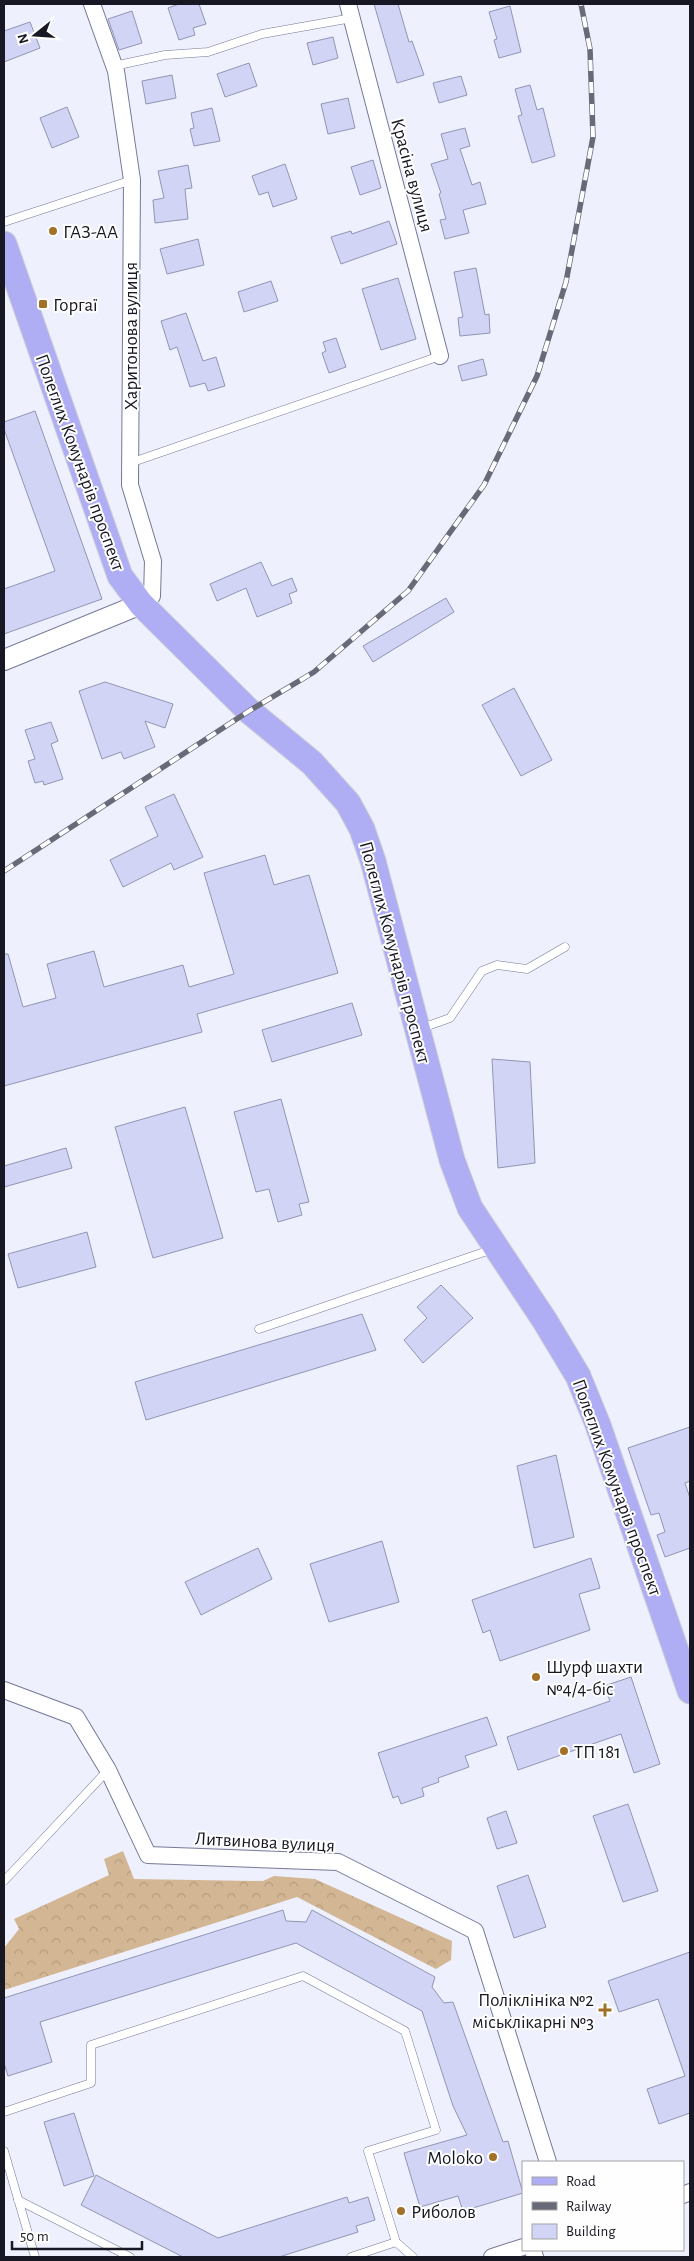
<svg xmlns="http://www.w3.org/2000/svg" width="694" height="2261" viewBox="0 0 694 2261" font-family="'Alegreya Sans',sans-serif">
  <defs>
    <pattern id="forest-crowns" width="20" height="18" patternUnits="userSpaceOnUse" patternTransform="scale(1.25)"><rect width="20" height="18" fill="#d3b794"/><path d="M2 6a3 3 0 1 1 6 0M12 15a3 3 0 1 1 6 0" fill="none" stroke="#b49d7f"/></pattern>
  </defs>
  <rect width="100%" height="100%" fill="#eef0fe"/>
  <path fill="url(#forest-crowns)" d="M 123,1851 L 134,1879 L 263,1881 L 274,1876 L 315,1879 L 452,1941 L 451,1960 L 436,1969 L 297,1897 L 4,1990 L 4,1948 L 19,1929 L 14,1919 L 109,1875 L 104,1859 Z"/>
  <g fill="#d1d4f5" stroke="#9195b3">
    <path d="M 179,4 L 199,4 L 206,24 L 193,28 L 195,35 L 179,40 L 168,8 Z"/>
    <path d="M 374,4 L 398,4 L 409,42 L 412,41 L 424,75 L 397,83 Z"/>
    <path d="M 510,6 L 521,52 L 499,58 L 494,40 L 497,39 L 489,12 Z"/>
    <path d="M 132,11 L 142,43 L 119,50 L 108,19 Z"/>
    <path d="M 30,22 L 40,48 L 4,62 L 4,31 Z"/>
    <path d="M 333,37 L 338,58 L 313,65 L 307,43 Z"/>
    <path d="M 249,63 L 257,86 L 225,97 L 217,74 Z"/>
    <path d="M 172,75 L 176,98 L 146,104 L 142,81 Z"/>
    <path d="M 461,76 L 467,95 L 439,103 L 433,83 Z"/>
    <path d="M 530,85 L 537,110 L 543,108 L 555,156 L 532,163 L 518,116 L 522,115 L 515,89 Z"/>
    <path d="M 348,98 L 355,128 L 328,134 L 321,104 Z"/>
    <path d="M 67,107 L 79,137 L 52,148 L 40,118 Z"/>
    <path d="M 212,108 L 220,141 L 194,146 L 190,129 L 194,128 L 191,113 Z"/>
    <path d="M 465,128 L 470,146 L 460,149 L 472,185 L 480,182 L 486,204 L 463,210 L 469,233 L 445,239 L 440,220 L 446,219 L 439,194 L 441,193 L 431,164 L 448,159 L 441,134 Z"/>
    <path d="M 373,160 L 381,188 L 360,195 L 351,167 Z"/>
    <path d="M 285,164 L 297,199 L 273,207 L 268,192 L 259,195 L 252,176 Z"/>
    <path d="M 188,165 L 192,188 L 185,189 L 188,219 L 155,223 L 153,200 L 164,198 L 158,171 Z"/>
    <path d="M 389,221 L 397,244 L 341,264 L 331,237 L 351,231 L 352,234 Z"/>
    <path d="M 198,239 L 204,265 L 167,274 L 160,249 Z"/>
    <path d="M 476,268 L 485,315 L 489,314 L 490,333 L 460,336 L 458,318 L 463,317 L 454,272 Z"/>
    <path d="M 398,278 L 416,339 L 381,350 L 362,289 Z"/>
    <path d="M 271,281 L 278,301 L 244,312 L 238,292 Z"/>
    <path d="M 186,313 L 203,361 L 216,357 L 225,386 L 208,391 L 205,383 L 190,387 L 177,347 L 170,350 L 161,321 Z"/>
    <path d="M 336,338 L 346,367 L 329,373 L 322,353 L 326,351 L 323,342 Z"/>
    <path d="M 483,359 L 487,375 L 462,381 L 458,366 Z"/>
    <path d="M 35,411 L 102,599 L 4,634 L 4,589 L 55,571 L 4,429 L 4,422 Z"/>
    <path d="M 261,562 L 272,586 L 292,578 L 297,591 L 289,594 L 292,603 L 257,617 L 246,588 L 217,601 L 210,584 Z"/>
    <path d="M 446,598 L 454,612 L 373,662 L 363,646 Z"/>
    <path d="M 105,682 L 173,704 L 165,728 L 145,721 L 155,747 L 124,759 L 121,752 L 102,759 L 79,691 Z"/>
    <path d="M 514,688 L 552,760 L 521,776 L 482,705 Z"/>
    <path d="M 51,722 L 58,741 L 51,744 L 63,779 L 44,785 L 43,781 L 35,783 L 28,761 L 35,759 L 25,730 Z"/>
    <path d="M 174,794 L 203,857 L 174,870 L 171,863 L 123,887 L 110,860 L 158,836 L 145,807 Z"/>
    <path d="M 265,855 L 274,885 L 309,875 L 338,973 L 197,1014 L 202,1032 L 4,1086 L 4,954 L 8,954 L 23,1007 L 56,998 L 47,964 L 94,951 L 104,987 L 183,965 L 189,987 L 234,974 L 204,873 Z"/>
    <path d="M 352,1003 L 362,1035 L 272,1062 L 262,1030 Z"/>
    <path d="M 492,1059 L 530,1062 L 535,1163 L 498,1168 Z"/>
    <path d="M 281,1099 L 309,1202 L 299,1204 L 302,1215 L 278,1222 L 269,1189 L 256,1192 L 234,1112 Z"/>
    <path d="M 185,1107 L 223,1238 L 153,1258 L 115,1127 Z"/>
    <path d="M 66,1148 L 72,1168 L 4,1187 L 4,1166 Z"/>
    <path d="M 87,1232 L 96,1267 L 18,1288 L 8,1254 Z"/>
    <path d="M 441,1285 L 473,1318 L 423,1363 L 404,1340 L 427,1318 L 417,1307 Z"/>
    <path d="M 362,1314 L 376,1350 L 146,1420 L 135,1382 Z"/>
    <path d="M 690,1427 L 690,1481 L 685,1483 L 690,1498 L 690,1548 L 665,1557 L 657,1535 L 665,1532 L 659,1513 L 651,1515 L 628,1448 Z"/>
    <path d="M 556,1455 L 574,1537 L 534,1548 L 517,1466 Z"/>
    <path d="M 382,1541 L 399,1602 L 329,1622 L 310,1564 Z"/>
    <path d="M 258,1548 L 272,1579 L 201,1615 L 185,1582 Z"/>
    <path d="M 591,1558 L 600,1588 L 579,1594 L 590,1630 L 500,1661 L 490,1630 L 483,1633 L 472,1600 Z"/>
    <path d="M 631,1677 L 660,1764 L 634,1773 L 621,1734 L 518,1770 L 507,1737 L 610,1701 L 604,1686 Z"/>
    <path d="M 487,1717 L 497,1745 L 465,1756 L 469,1767 L 438,1778 L 439,1782 L 422,1788 L 424,1796 L 401,1804 L 398,1796 L 393,1798 L 378,1753 Z"/>
    <path d="M 628,1804 L 658,1891 L 623,1902 L 593,1816 Z"/>
    <path d="M 506,1811 L 517,1843 L 497,1849 L 487,1818 Z"/>
    <path d="M 528,1875 L 546,1927 L 514,1938 L 497,1886 Z"/>
    <path d="M 283,1910 L 286,1921 L 306,1922 L 312,1910 L 435,1977 L 432,1987 L 444,2003 L 453,2002 L 503,2142 L 508,2141 L 523,2193 L 463,2211 L 458,2196 L 420,2207 L 404,2153 L 467,2135 L 453,2106 L 422,2011 L 296,1943 L 40,2022 L 52,2062 L 8,2076 L 4,2063 L 4,1998 Z"/>
    <path d="M 690,1952 L 690,2113 L 659,2124 L 647,2089 L 685,2076 L 658,1999 L 619,2012 L 608,1981 Z"/>
    <path d="M 74,2113 L 94,2176 L 64,2186 L 44,2122 Z"/>
    <path d="M 96,2175 L 218,2238 L 347,2197 L 349,2203 L 368,2197 L 375,2220 L 356,2226 L 358,2232 L 279,2257 L 183,2257 L 81,2205 Z"/>
  </g>
  <g fill="none" stroke-linecap="round" stroke-linejoin="round">
    <g stroke="#767997" stroke-width="9">
      <g id="service">
        <path d="M 114,66 L 165,55 L 208,52 L 262,34 L 352,18"/>
        <path d="M 4,222 L 132,180"/>
        <path d="M 130,463 L 440,356"/>
        <path d="M 422,1028 L 450,1018 L 482,971 L 497,965 L 527,969 L 565,947"/>
        <path d="M 259,1329 L 493,1249"/>
        <path d="M 4,1881 L 108,1770"/>
        <path d="M 4,2112 L 91,2083 L 91,2045 L 303,1976 L 405,2031 L 436,2130 L 368,2151 L 396,2242 L 413,2257"/>
        <path d="M 4,2151 L 35,2257"/>
        <path d="M 18,2200 L 130,2257"/>
        <path d="M 351,2257 L 396,2242"/>
      </g>
    </g>
    <g stroke="#767997" stroke-width="18">
      <g id="minor">
        <path d="M 92,4 L 116,71 L 132,180 L 130,485 L 153,561 L 152,596 L 141,604"/>
        <path d="M 348,4 L 440,356"/>
        <path d="M 4,1690 L 76,1717 L 108,1770 L 148,1855 L 338,1862 L 475,1931 L 548,2162"/>
        <path d="M 683,2195 L 690,2192"/>
        <path d="M 533,2250 L 535,2257"/>
        <path d="M 492,2257 L 523,2247"/>
      </g>
    </g>
    <g stroke="#767997" stroke-width="22">
      <path id="tertiary" d="M 4,660 L 141,604"/>
    </g>
    <g stroke="#d1d1d3" stroke-width="27">
      <path id="primary" d="M 4,244 L 120,576 L 141,604 L 249,711 L 312,763 L 348,803 L 362,829 L 373,861 L 452,1160 L 470,1208 L 545,1321 L 578,1376 L 598,1425 L 690,1691"/>
    </g>
    <use href="#service" stroke="#fff" stroke-width="8"/>
    <use href="#minor" stroke="#fff" stroke-width="16"/>
    <use href="#tertiary" stroke="#fff" stroke-width="20"/>
    <use href="#primary" stroke="#afaef5" stroke-width="25"/>
    <g stroke="#686a77" stroke-width="5.5">
      <path id="rail" d="M 4,871 L 249,711 L 314,672 L 408,591 L 484,485 L 537,376 L 566,282 L 593,137 L 590,49 L 581,4"/>
    </g>
    <use href="#rail" stroke="#fefefe" stroke-width="4" stroke-dasharray="11" stroke-linecap="butt"/>
  </g>
  <g fill="#a37027" stroke="#fefefe" stroke-width="2">
    <circle cx="53" cy="231" r="5"/>
    <rect x="38" y="299" width="10" height="10" rx="2.5"/>
    <circle cx="536" cy="1677" r="5"/>
    <circle cx="564" cy="1751" r="5"/>
    <path d="M602.5 2002.5h5v5h5v5h-5v5h-5v-5h-5v-5h5z"/>
    <circle cx="493" cy="2157" r="5"/>
    <circle cx="401" cy="2211" r="5"/>
  </g>
  <g text-anchor="middle" stroke-width="4" stroke-linejoin="round" paint-order="stroke">
    <g font-size="19" fill="#171824" stroke="#fefefe">
      <text transform="translate(413 175) rotate(75)" y="7">Красіна вулиця</text>
      <text transform="translate(130 336) rotate(-90)" y="7">Харитонова вулиця</text>
      <text transform="translate(81 462) rotate(70)" y="7">Полеглих Комунарів проспект</text>
      <text transform="translate(396 952) rotate(75)" y="7">Полеглих Комунарів проспект</text>
      <text transform="translate(618 1487) rotate(70)" y="7">Полеглих Комунарів проспект</text>
      <text transform="translate(265 1841) rotate(3)" y="7">Литвинова вулиця</text>
    </g>
    <g font-size="19" fill="#171824" stroke="#fefefe" text-anchor="start">
      <text x="63" y="238">ГАЗ-АА</text>
      <text x="53" y="311">Горгаї</text>
      <text x="546" y="1673">Шурф шахти<tspan x="546" dy="22">№4/4-біс</tspan></text>
      <text x="574" y="1758">ТП 181</text>
      <text x="594" y="2006" text-anchor="end">Поліклініка №2<tspan x="594" dy="22">міськлікарні №3</tspan></text>
      <text x="483" y="2164" text-anchor="end">Moloko</text>
      <text x="411" y="2218">Риболов</text>
    </g>
  </g>
  <rect width="694" height="2261" fill="none" stroke="#171824" stroke-width="10"/>
  <rect x="522" y="2161" width="162" height="90" fill="#fefefe" stroke="#a2a2a7"/>
  <rect x="532" y="2177" width="25" height="8" fill="#afaef5" stroke="#a2a2a7"/>
  <text x="566" y="2186" font-size="15" fill="#171824">Road</text>
  <rect x="532" y="2202" width="25" height="8" fill="#686a77" stroke="#a2a2a7"/>
  <text x="566" y="2211" font-size="15" fill="#171824">Railway</text>
  <rect x="532" y="2224" width="25" height="15" fill="#d1d4f5" stroke="#a2a2a7"/>
  <text x="566" y="2236" font-size="15" fill="#171824">Building</text>
  <g transform="translate(35 35) rotate(253)" stroke="#fefefe" stroke-width="4" paint-order="stroke">
  <path d="M0-4L9 19L0 12L-9 19Z" fill="#171824"/>
  <text y="-8" font-size="14" font-weight="bold" text-anchor="middle" fill="#171824">N</text>
  </g>
  <path d="M12 2241v8h130v-8" fill="none" stroke="#171824" stroke-width="2.5"/>
  <text x="20" y="2241" font-size="15" fill="#171824" stroke="#fefefe" stroke-width="4" paint-order="stroke">50 m</text>
</svg>
